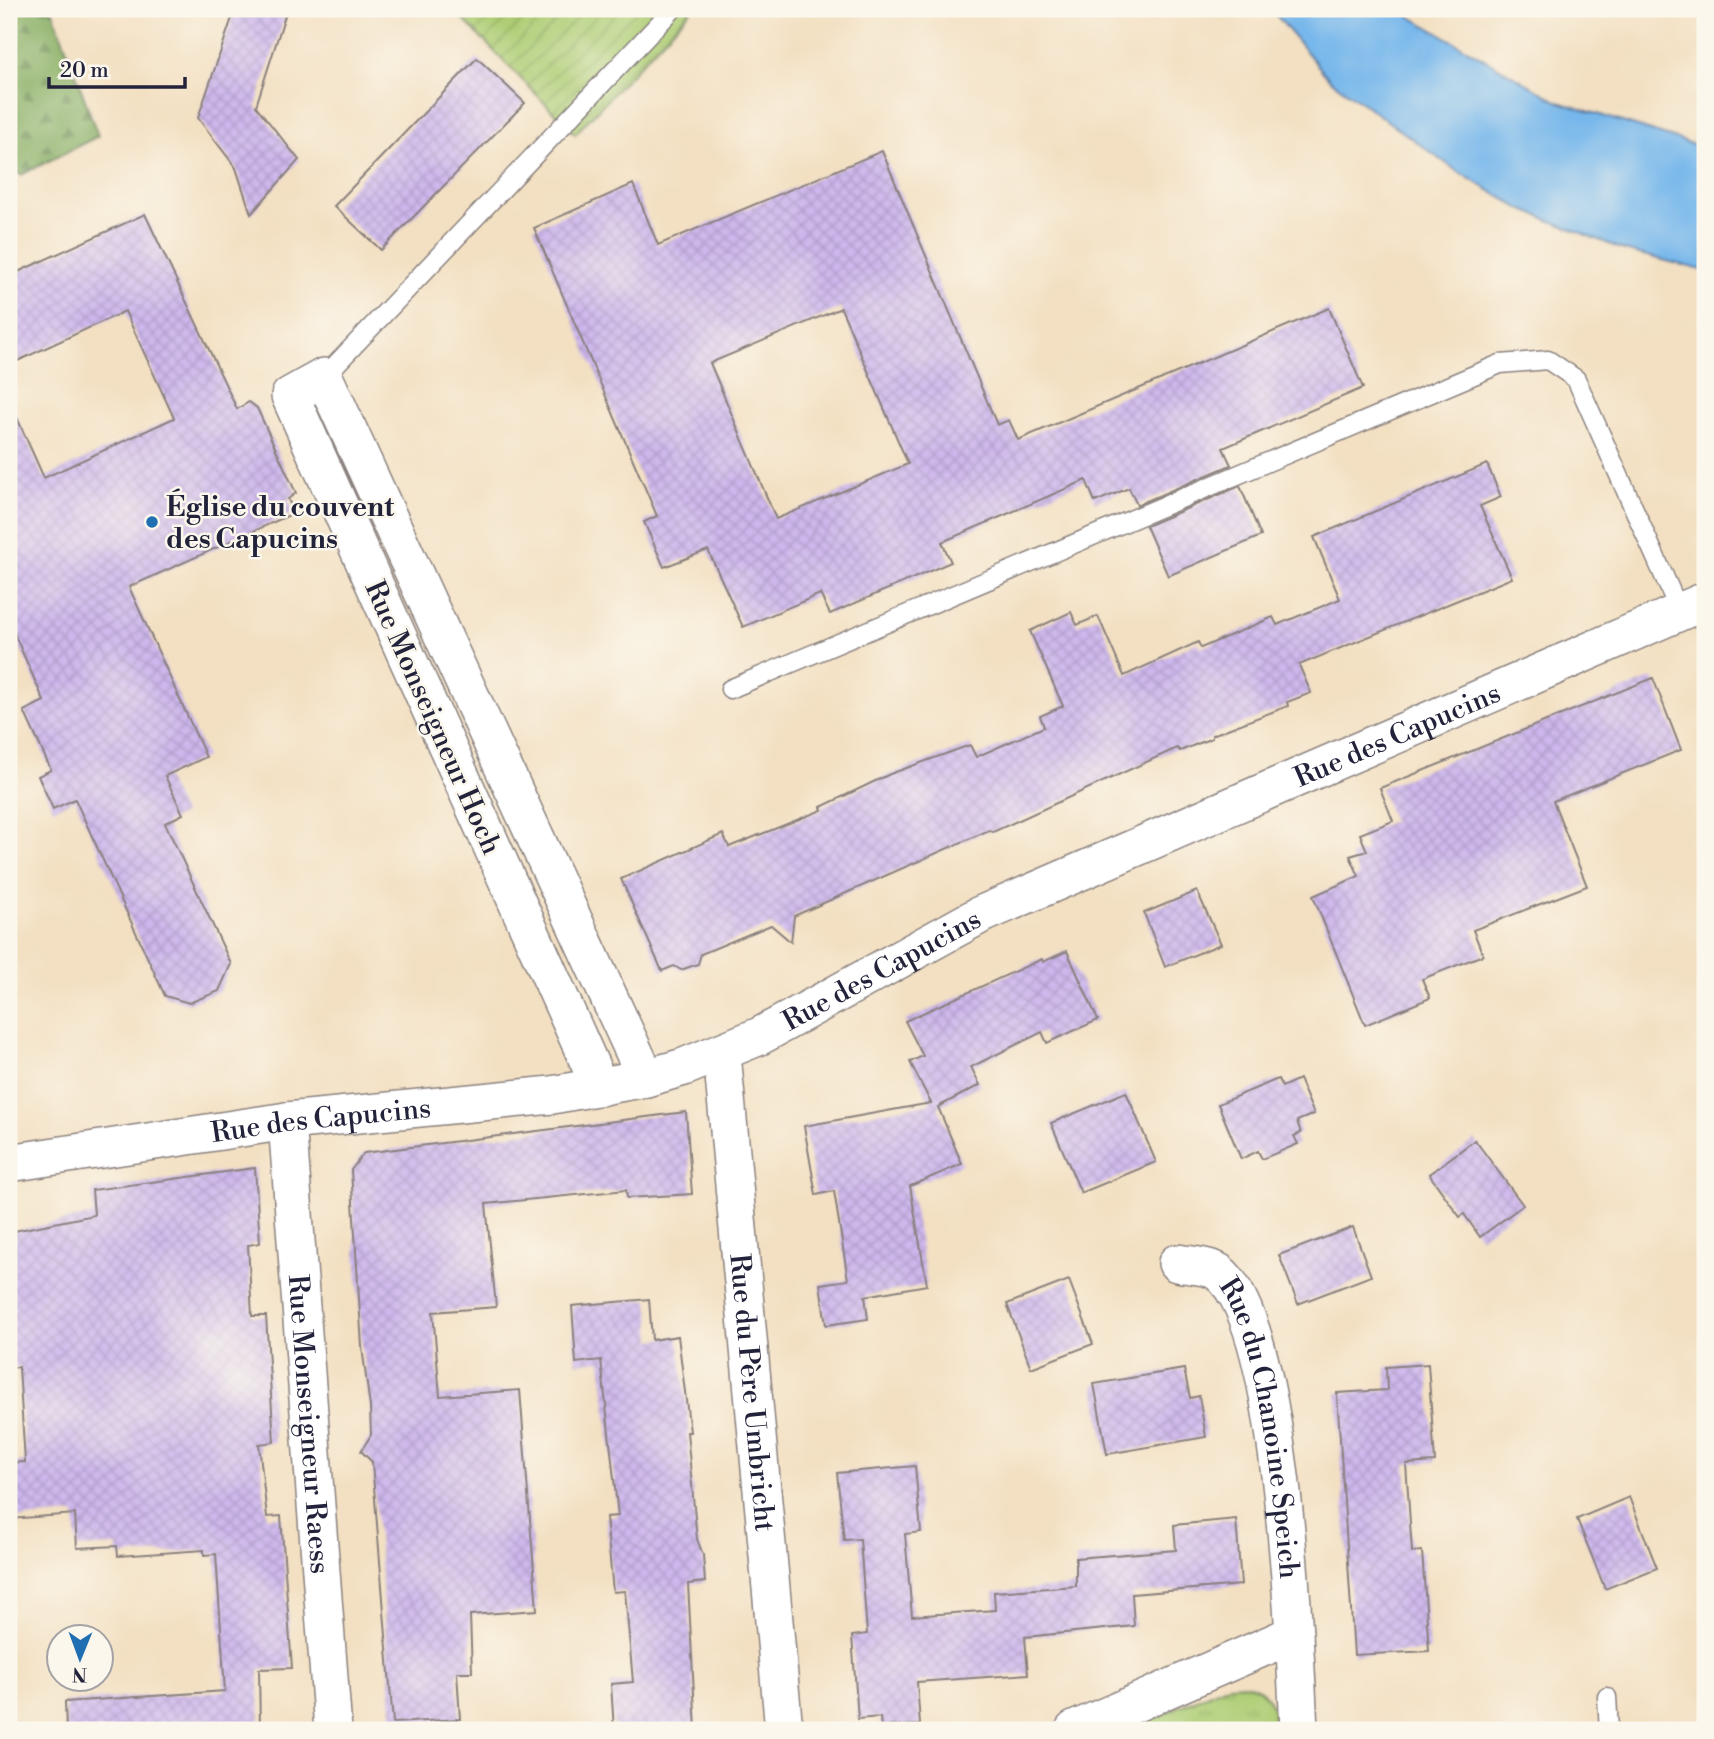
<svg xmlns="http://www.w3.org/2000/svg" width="1714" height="1739" viewBox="0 0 1714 1739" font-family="'Libre Bodoni',serif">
  <defs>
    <pattern id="forest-firs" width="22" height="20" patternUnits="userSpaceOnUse" patternTransform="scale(1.75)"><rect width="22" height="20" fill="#8ab066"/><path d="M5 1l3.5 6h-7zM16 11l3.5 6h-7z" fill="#708f55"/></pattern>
    <pattern id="park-tufts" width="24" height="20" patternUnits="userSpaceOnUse" patternTransform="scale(1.75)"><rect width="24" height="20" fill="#aecd75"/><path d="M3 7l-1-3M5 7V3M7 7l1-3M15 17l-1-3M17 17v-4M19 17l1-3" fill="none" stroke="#95b066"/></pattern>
    <pattern id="garden-furrows" width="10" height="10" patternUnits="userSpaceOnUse" patternTransform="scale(1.75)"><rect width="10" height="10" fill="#aecd75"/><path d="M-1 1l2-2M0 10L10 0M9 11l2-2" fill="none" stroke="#95b066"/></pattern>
    <pattern id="building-cross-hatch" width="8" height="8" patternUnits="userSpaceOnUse" patternTransform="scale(1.75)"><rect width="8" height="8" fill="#cdb7ec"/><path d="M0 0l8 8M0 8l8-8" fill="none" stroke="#b09dcb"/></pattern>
  </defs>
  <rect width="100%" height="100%" fill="#fbf7ec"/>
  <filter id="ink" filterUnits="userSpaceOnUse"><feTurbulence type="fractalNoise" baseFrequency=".0143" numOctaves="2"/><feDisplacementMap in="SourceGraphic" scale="14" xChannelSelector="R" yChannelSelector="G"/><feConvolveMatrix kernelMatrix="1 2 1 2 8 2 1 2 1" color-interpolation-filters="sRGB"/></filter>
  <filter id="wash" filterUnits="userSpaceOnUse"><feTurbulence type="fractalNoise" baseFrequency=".00686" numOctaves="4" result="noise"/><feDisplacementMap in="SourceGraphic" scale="28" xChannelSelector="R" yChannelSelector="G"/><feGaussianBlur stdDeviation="1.57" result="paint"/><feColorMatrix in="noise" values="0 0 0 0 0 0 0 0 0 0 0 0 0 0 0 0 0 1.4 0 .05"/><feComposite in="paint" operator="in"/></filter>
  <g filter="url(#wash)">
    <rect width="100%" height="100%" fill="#f3e0c2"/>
    <path fill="url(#forest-firs)" stroke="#566950" stroke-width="2" d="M 9,9 L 52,9 L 98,136 L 21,175 L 9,167 Z"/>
    <path fill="url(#park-tufts)" stroke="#687858" stroke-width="2" d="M 1246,1684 C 1270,1690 1274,1708 1275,1730 L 1125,1730 L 1229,1685 Z"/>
    <path fill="url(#garden-furrows)" stroke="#687858" stroke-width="2" d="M 453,9 L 692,9 L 575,134 Z"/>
    <path fill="#77b7eb" stroke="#4c6c93" stroke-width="2" d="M 1271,9 L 1397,9 L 1559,102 L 1705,148 L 1705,271 L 1624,250 L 1521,209 L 1457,171 L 1329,79 Z"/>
    <g id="blocks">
      <g fill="url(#building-cross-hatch)" fill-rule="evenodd">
        <path d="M 235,9 L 287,9 L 256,106 L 299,160 L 251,214 L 236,168 L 198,118 Z"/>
        <path d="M 477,58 L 525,103 L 381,250 L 334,206 Z"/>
        <path d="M 882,151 L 997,425 L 1009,420 L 1018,440 L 1329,308 L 1363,388 L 1223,448 L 1231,465 L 1137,505 L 1129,488 L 1095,502 L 1086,480 L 942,542 L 951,562 L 830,614 L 820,594 L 743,627 L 708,550 L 664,567 L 644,522 L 657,516 L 534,228 L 633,184 L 658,245 ZM 841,308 L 908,464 L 776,519 L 710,363 Z"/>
        <path d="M 145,214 L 237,409 L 249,402 L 257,408 L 296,493 L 288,499 L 294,513 L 129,587 L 206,757 L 165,776 L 183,814 L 165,823 L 231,964 L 219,991 L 189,1003 L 165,996 L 75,799 L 53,809 L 38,776 L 51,770 L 24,711 L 44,701 L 9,622 L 9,400 L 44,478 L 174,418 L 125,311 L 9,365 L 9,276 Z"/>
        <path d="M 1487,464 L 1501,497 L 1480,506 L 1512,578 L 1299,665 L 1311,693 L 1287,702 L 1288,706 L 1212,735 L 1212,738 L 1180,751 L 1177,748 L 993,832 L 989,830 L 794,916 L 791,942 L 771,925 L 701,954 L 698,964 L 681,970 L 674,966 L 662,971 L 621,879 L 723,834 L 729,847 L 822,810 L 821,807 L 890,774 L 970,745 L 976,757 L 1044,727 L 1040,716 L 1063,706 L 1030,631 L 1071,612 L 1077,625 L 1098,616 L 1124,676 L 1198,642 L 1201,648 L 1273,617 L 1277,625 L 1340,599 L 1314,537 Z"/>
        <path d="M 1240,486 L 1261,536 L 1168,576 L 1146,526 Z"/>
        <path d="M 1653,678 L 1681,750 L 1553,801 L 1587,886 L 1473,930 L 1483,955 L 1422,979 L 1430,998 L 1365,1025 L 1313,896 L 1359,876 L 1350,856 L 1367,851 L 1360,834 L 1393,821 L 1380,788 Z"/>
        <path d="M 1197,891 L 1221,944 L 1165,967 L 1144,913 Z"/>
        <path d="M 1067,951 L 1098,1020 L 1047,1043 L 1042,1032 L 971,1067 L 980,1085 L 938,1107 L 962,1164 L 910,1186 L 927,1285 L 865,1296 L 868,1319 L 826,1325 L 820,1284 L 848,1280 L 834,1191 L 816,1195 L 804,1126 L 931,1103 L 910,1062 L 923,1056 L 905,1021 L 1042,959 L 1043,962 Z"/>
        <path d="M 1278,1079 L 1282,1087 L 1299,1079 L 1314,1114 L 1297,1121 L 1301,1133 L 1294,1136 L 1298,1144 L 1262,1159 L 1258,1151 L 1241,1159 L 1218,1104 Z"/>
        <path d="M 1126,1092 L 1156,1162 L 1081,1193 L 1051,1123 Z"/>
        <path d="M 686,1112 L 692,1194 L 627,1198 L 626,1190 L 486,1204 L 496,1307 L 433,1312 L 440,1396 L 520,1390 L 537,1610 L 470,1615 L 472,1672 L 457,1672 L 460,1719 L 393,1723 L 372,1462 L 361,1451 L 371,1435 L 370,1407 L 362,1347 L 351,1170 L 364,1153 Z"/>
        <path d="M 1475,1140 L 1523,1205 L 1480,1237 L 1464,1214 L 1460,1217 L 1429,1174 Z"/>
        <path d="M 255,1168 L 260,1243 L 248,1245 L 252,1316 L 266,1316 L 274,1442 L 259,1444 L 267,1517 L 281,1516 L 292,1668 L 259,1669 L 260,1730 L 66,1730 L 65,1702 L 225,1691 L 216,1554 L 204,1555 L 204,1550 L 118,1556 L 117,1546 L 77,1548 L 75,1514 L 9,1519 L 9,1463 L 25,1462 L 19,1367 L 9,1368 L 9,1232 L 94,1215 L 92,1190 Z"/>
        <path d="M 1353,1227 L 1371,1276 L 1298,1304 L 1279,1255 Z"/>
        <path d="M 1069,1280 L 1093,1344 L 1031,1368 L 1007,1304 Z"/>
        <path d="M 649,1299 L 652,1340 L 678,1336 L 690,1432 L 687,1432 L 697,1539 L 703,1555 L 705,1582 L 688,1584 L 696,1730 L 614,1730 L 611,1684 L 633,1682 L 625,1591 L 613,1592 L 606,1517 L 618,1516 L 601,1360 L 576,1363 L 572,1306 Z"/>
        <path d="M 1428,1364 L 1435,1462 L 1406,1464 L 1412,1552 L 1422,1551 L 1429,1651 L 1354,1655 L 1337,1393 L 1387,1390 L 1386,1367 Z"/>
        <path d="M 1184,1369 L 1190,1398 L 1199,1396 L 1206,1437 L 1107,1454 L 1094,1384 Z"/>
        <path d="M 915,1466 L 921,1532 L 905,1534 L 912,1616 L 995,1610 L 994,1592 L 1076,1586 L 1076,1558 L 1176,1550 L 1174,1525 L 1236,1519 L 1241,1585 L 1132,1594 L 1134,1626 L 1025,1637 L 1028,1674 L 917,1682 L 920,1725 L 881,1727 L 880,1717 L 858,1719 L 852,1636 L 867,1634 L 860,1539 L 844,1540 L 837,1473 Z"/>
        <path d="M 1629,1497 L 1657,1568 L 1605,1589 L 1577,1519 Z"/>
      </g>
    </g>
  </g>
  <g filter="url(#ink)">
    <use href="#blocks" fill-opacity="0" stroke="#8a817e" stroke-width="2"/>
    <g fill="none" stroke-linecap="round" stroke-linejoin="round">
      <g stroke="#8a817e" stroke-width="21">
        <g id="lane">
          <path d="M 324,377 L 673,9"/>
          <path d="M 730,689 L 1500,364 L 1548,360 L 1576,379 L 1680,612"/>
          <path d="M 1607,1697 L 1609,1730"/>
        </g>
      </g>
      <g stroke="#8a817e" stroke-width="40">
        <g id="street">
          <path id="s1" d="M 722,1054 L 784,1730"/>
          <path d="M 600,1087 L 290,396 L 324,377 L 646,1078"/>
          <path id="s2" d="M 287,1121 L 333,1730"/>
          <path id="s3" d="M 9,1163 L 287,1121 L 552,1095 L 646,1078 L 684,1067 L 760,1036 L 980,915 L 1705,601"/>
          <path id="s4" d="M 1177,1263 C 1188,1265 1209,1266 1218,1272 C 1283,1321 1295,1645 1299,1730"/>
          <path d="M 1074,1730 L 1294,1634"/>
        </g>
      </g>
      <use href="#lane" stroke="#fff" stroke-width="18"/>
      <use href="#street" stroke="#fff" stroke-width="37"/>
    </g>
  </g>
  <circle fill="#1f6fb2" stroke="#fbf7ec" stroke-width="2.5" cx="152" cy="522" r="7"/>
  <g text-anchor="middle" stroke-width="5" stroke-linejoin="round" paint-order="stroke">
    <g font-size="28" font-weight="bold" fill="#22223b" stroke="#fbf7ec" text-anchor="start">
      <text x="166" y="516">Église du couvent<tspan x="166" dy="32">des Capucins</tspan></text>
    </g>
    <g font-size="28" fill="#22223b" stroke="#fbf7ec">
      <text transform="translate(434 717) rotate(66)" y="10">Rue Monseigneur Hoch</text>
      <text dy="10" stroke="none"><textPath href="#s3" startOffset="1470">Rue des Capucins</textPath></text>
      <text dy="10" stroke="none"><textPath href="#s3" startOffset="903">Rue des Capucins</textPath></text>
      <text dy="10" stroke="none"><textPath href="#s3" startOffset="315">Rue des Capucins</textPath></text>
      <text dy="10" stroke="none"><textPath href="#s1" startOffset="340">Rue du Père Umbricht</textPath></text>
      <text dy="10" stroke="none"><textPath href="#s2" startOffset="304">Rue Monseigneur Raess</textPath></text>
      <text dy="10" stroke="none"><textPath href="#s4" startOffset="208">Rue du Chanoine Speich</textPath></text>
    </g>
  </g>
  <rect width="1714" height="1739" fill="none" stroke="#fbf7ec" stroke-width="35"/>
  <g transform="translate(80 1658) rotate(181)"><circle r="33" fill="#fbf7ec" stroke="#a4a2a5" stroke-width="2"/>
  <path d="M0-5L12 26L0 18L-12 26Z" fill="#1f6fb2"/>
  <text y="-10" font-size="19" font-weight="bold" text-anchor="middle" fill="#22223b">N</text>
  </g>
  <path d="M49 77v10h136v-10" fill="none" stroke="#22223b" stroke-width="3.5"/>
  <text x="60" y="77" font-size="21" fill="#22223b" stroke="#fbf7ec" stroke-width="5" paint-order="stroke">20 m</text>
</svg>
